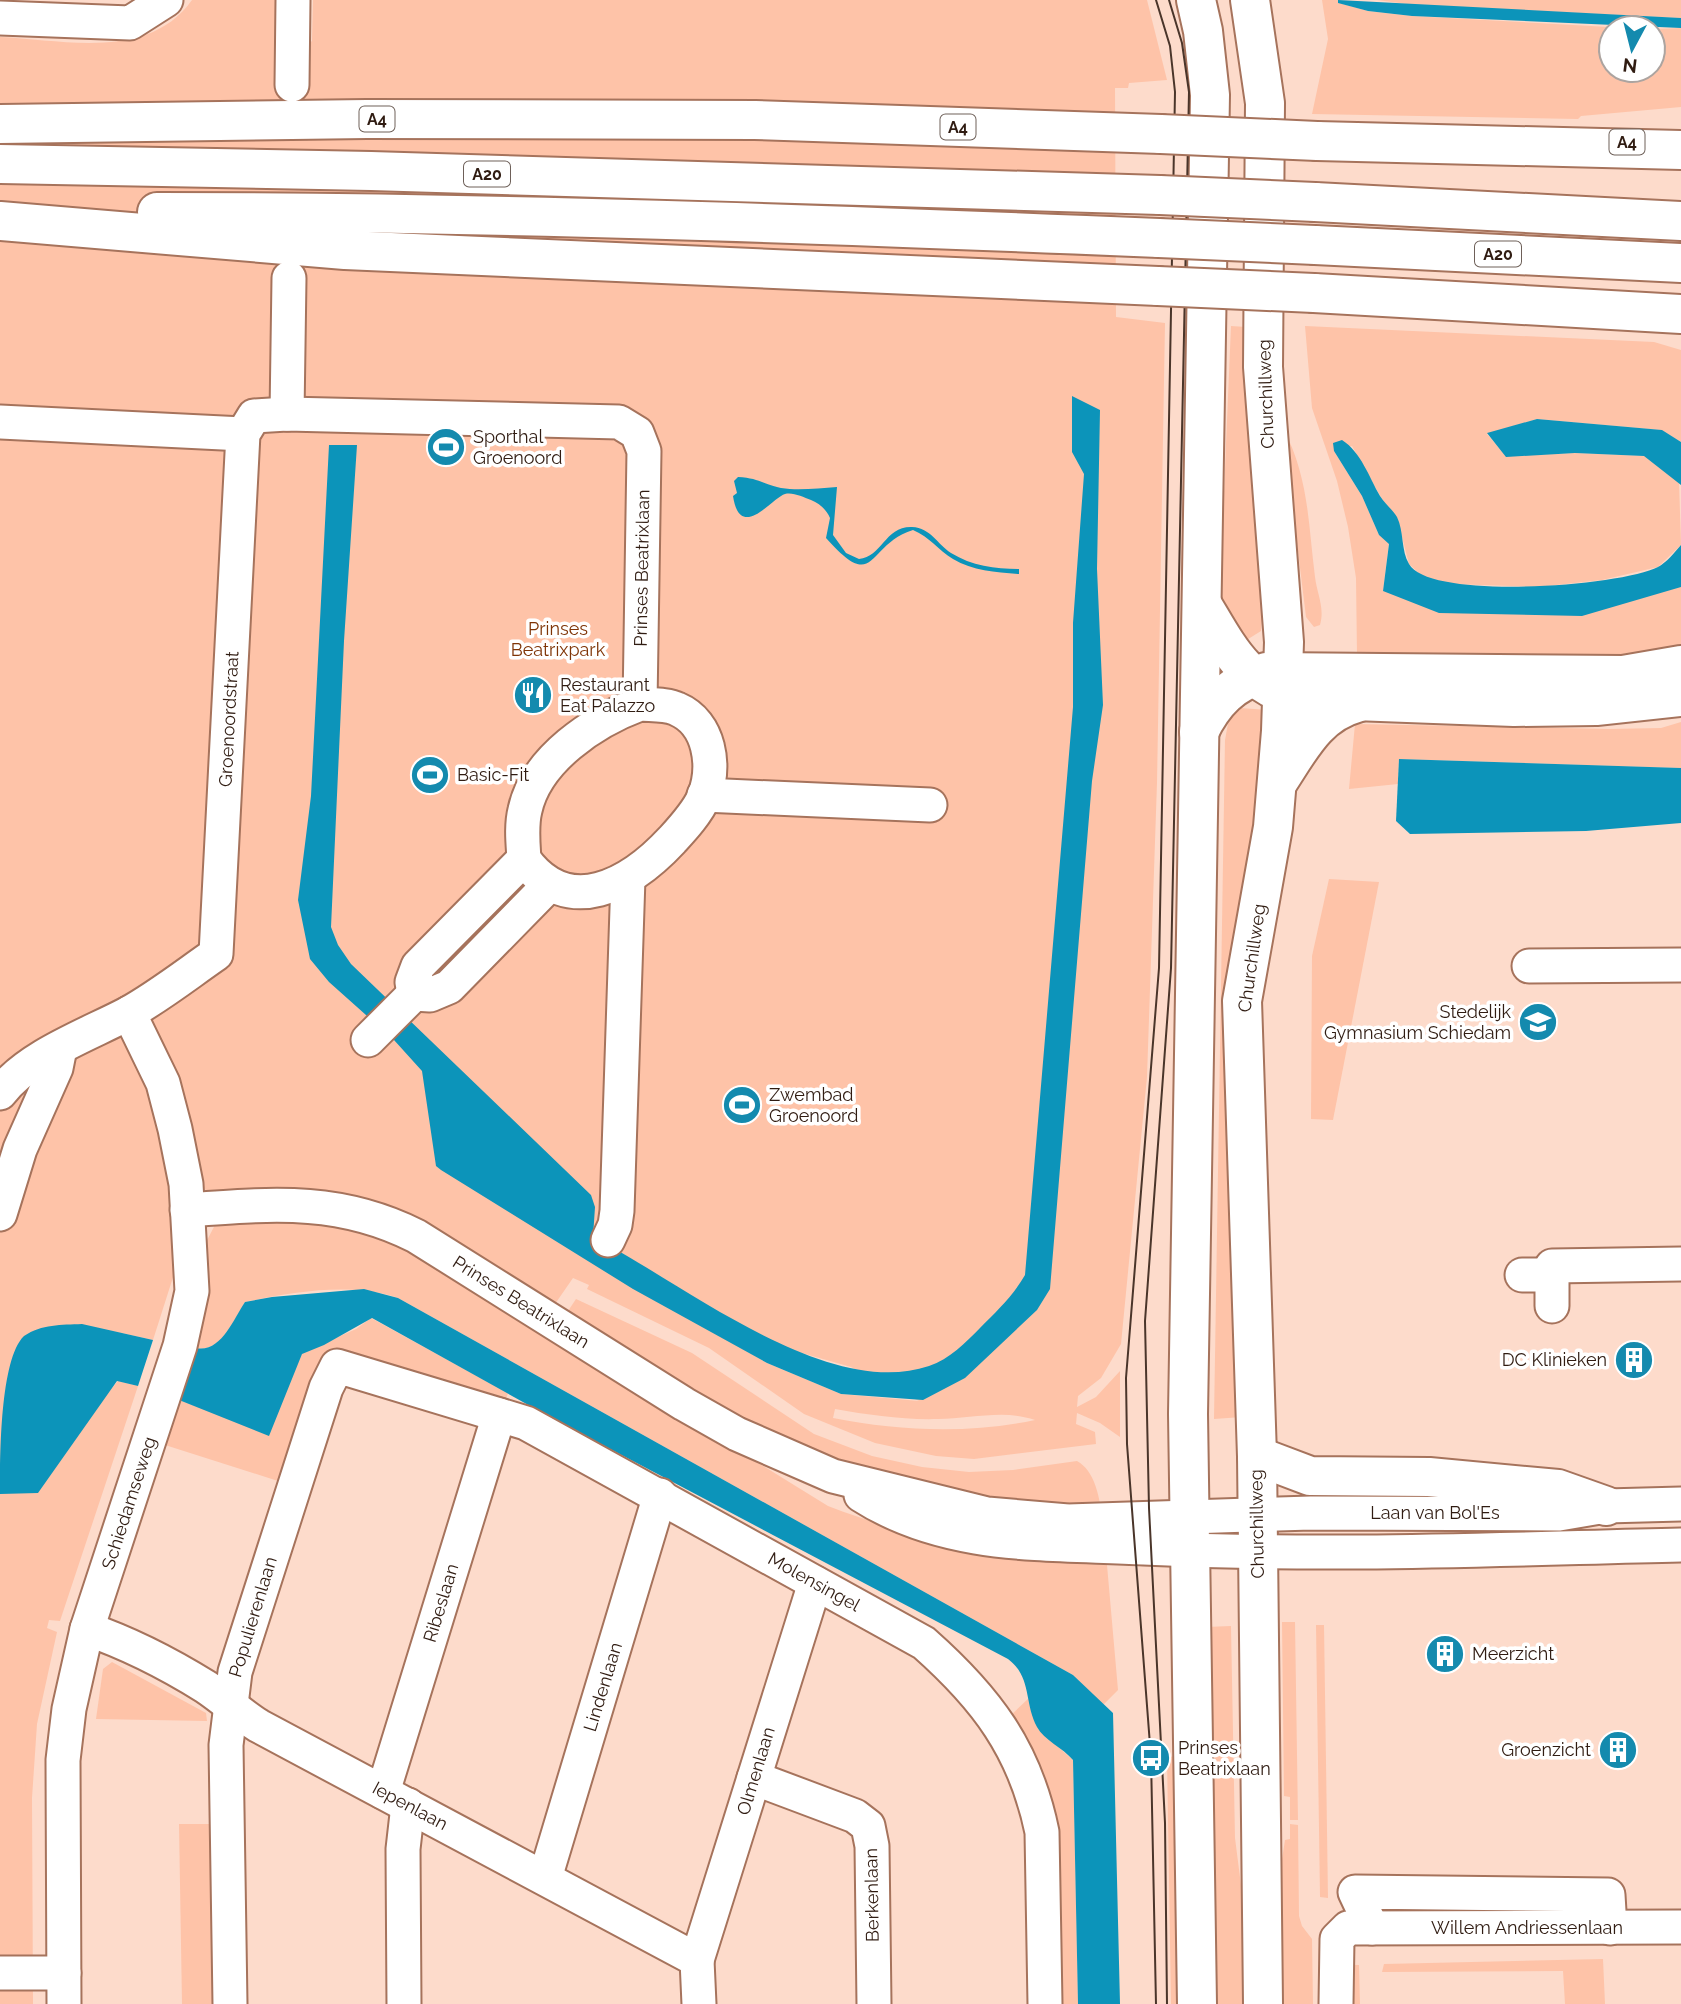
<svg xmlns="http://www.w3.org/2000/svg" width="1681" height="2004" viewBox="0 0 1681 2004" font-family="Raleway,sans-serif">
  <rect width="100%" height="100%" fill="#fddbcb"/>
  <g fill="#fec3a8" fill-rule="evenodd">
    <path d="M 192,0 L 285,0 L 284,64 L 312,41 L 313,0 L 1147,0 L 1167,80 L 1129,83 L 1128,88 L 1115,88 L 1116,317 L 1165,323 L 1157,783 L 1147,1077 L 1121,1344 L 1101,1378 L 1078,1396 L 1077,1407 L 1096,1397 L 1120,1371 L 1120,1437 L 1100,1423 L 1077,1413 L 1076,1424 L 1095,1432 L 1096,1444 L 974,1459 L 936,1456 L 875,1443 L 804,1414 L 709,1348 L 587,1289 L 589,1285 L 573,1278 L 555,1304 L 416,1220 L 207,1192 L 198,1179 L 193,1158 L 165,1162 L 173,1219 L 175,1271 L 153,1340 L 122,1333 L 107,1394 L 118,1381 L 138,1386 L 60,1621 L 49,1620 L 47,1628 L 57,1632 L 37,1724 L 32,1798 L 33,2004 L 0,2004 L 0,37 C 64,40 149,61 192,0 ZM 700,1324 L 851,1367 L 919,1401 L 841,1394 L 767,1363 ZM 835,1409 C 869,1415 903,1420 938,1419 C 970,1419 1004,1409 1035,1420 C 969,1434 899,1431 833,1418 Z"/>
    <path d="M 1322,0 L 1338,0 L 1339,3 L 1368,11 L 1412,16 L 1627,28 L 1611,28 L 1611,70 L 1653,70 L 1653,29 L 1681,28 L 1681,107 L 1581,116 L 1578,119 L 1312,114 L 1328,39 Z"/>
    <path d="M 1377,0 L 1681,0 L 1681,18 L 1414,5 Z"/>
    <path d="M 1231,326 L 1246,327 L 1246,398 L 1263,609 L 1261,631 L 1245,641 L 1219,611 Z"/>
    <path d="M 1305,326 L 1654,342 L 1681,350 L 1681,442 L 1661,430 L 1537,419 L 1487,434 L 1506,456 L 1575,453 L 1645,456 L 1679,481 L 1681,545 L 1658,567 L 1602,580 L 1538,587 L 1449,584 L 1423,577 L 1409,564 L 1397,518 L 1382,499 L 1352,446 L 1334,451 L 1362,496 L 1379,535 L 1389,543 L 1383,591 L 1681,587 L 1681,651 L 1644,661 L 1357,655 L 1356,578 L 1348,527 L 1337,481 L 1312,408 Z"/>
    <path d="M 1283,428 C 1309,478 1308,522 1315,577 C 1317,594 1325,608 1320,625 L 1314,627 L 1306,617 Z"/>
    <path d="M 1240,708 L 1268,710 L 1242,1417 L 1214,1419 L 1225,740 L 1229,718 Z"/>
    <path d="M 1681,722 L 1681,768 L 1399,759 L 1398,784 L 1349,789 L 1355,724 L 1609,729 L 1661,728 Z"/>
    <path d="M 1329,879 L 1379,882 L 1333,1120 L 1311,1119 L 1312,956 Z"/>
    <path d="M 265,1216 L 386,1233 L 828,1506 C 917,1540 1012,1559 1107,1565 L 1118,1690 L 1103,1705 L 1073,1675 L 398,1298 C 351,1282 293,1292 245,1302 C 234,1320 221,1353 196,1348 L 208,1302 L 204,1246 L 216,1223 Z"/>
    <path d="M 576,1299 L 692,1353 L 814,1434 L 872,1456 L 922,1467 L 969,1472 L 1013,1470 L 1077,1461 C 1095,1471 1099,1496 1102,1515 L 1074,1517 L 879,1478 L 755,1427 L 564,1317 Z"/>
    <path d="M 371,1318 L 508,1393 L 504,1405 L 322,1370 L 309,1384 L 278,1481 L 165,1445 L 179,1400 L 198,1407 L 288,1383 L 302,1353 L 356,1329 Z"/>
    <path d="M 1282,1622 L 1295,1622 L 1298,1820 L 1290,1820 L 1290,1797 L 1284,1796 Z"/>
    <path d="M 1316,1625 L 1324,1625 L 1328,1898 L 1320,1897 Z"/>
    <path d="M 1231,1626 L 1235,1838 L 1243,1901 L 1247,2004 L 1215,2004 L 1206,1627 Z"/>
    <path d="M 112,1662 L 206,1713 L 207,1721 L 96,1719 L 103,1669 Z"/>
    <path d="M 1030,1697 L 1039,1730 L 1073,1760 L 1078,2004 L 1055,2004 L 1009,1717 Z"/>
    <path d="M 1184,1756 L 1184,1794 L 1174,1793 L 1173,1803 L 1185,1804 L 1188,2004 L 1171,2004 L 1167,1757 Z"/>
    <path d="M 179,1824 L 211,1824 L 214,2004 L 182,2004 Z"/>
    <path d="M 1290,1824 L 1298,1825 L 1299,1916 L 1302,1926 L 1312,1939 L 1313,2004 L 1272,2004 L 1275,1904 L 1285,1840 L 1290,1839 Z"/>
    <path d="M 1603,1959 L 1605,2004 L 1565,2004 L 1563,1971 L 1382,1972 L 1384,1964 Z"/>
    <path d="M 1325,1964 L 1359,1965 L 1360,2004 L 1326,2004 Z"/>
  </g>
  <g fill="#0c94ba">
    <path d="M 1338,0 L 1681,18 L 1681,28 L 1412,16 L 1368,11 L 1338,3 Z"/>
    <path d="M 1072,396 L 1100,410 L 1097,569 L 1103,705 L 1092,781 L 1050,1289 L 1037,1310 L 965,1378 L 923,1400 L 841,1394 L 767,1363 L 633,1289 L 441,1170 L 436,1166 L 422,1071 L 394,1040 L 329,982 L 310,959 L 298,900 L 311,796 L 329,445 L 357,445 L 344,641 L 331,927 L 338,945 L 351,964 L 591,1195 L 595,1207 L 593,1237 C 682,1282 826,1401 929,1366 C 950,1359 965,1343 980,1328 C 997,1311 1013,1296 1025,1275 L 1073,707 L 1073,623 L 1084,474 L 1072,452 Z"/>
    <path d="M 1537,419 L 1662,430 L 1681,442 L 1681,485 L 1644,456 L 1575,453 L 1506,457 L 1487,433 Z"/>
    <path d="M 1342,440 C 1361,452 1369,477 1380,496 C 1385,504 1393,510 1397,517 C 1404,531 1401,551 1409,564 C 1430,601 1622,586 1658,567 C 1666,563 1675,552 1681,545 L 1681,587 L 1582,616 L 1439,613 L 1383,591 L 1389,544 L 1379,535 L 1362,496 L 1334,451 L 1333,443 Z"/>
    <path d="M 738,477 C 759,478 762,484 781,488 C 799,491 819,488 837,487 L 833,535 L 846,553 L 859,559 C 882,557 885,526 912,527 C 931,528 937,544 951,553 C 972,566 996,569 1019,569 L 1019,574 C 996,572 973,571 953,559 C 938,550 930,537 913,530 C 865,545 877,595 826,538 L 830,518 C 826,509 820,504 811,500 C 803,497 793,492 785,494 C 773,497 740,543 733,496 L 737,493 L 734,481 Z"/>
    <path d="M 1399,759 L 1681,768 L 1681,823 L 1586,831 L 1410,834 L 1396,821 Z"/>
    <path d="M 364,1289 L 398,1298 L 1073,1675 L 1113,1713 L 1120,2004 L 1078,2004 L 1073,1760 C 1063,1748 1044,1740 1037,1727 C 1024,1703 1032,1677 1008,1659 L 559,1422 L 372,1318 L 324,1345 L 302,1354 L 269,1436 L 179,1400 L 196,1348 C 221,1353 233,1320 245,1302 L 272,1297 Z"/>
    <path d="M 82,1324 L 153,1340 L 138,1386 L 117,1381 L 38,1493 L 0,1494 C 0,1456 0,1359 24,1336 C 42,1324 61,1325 82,1324 Z"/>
  </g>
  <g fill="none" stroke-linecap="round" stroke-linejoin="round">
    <path stroke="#d4b5a6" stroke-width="33" stroke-dasharray="33 17" stroke-linecap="butt" d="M 290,240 L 292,94"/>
    <g stroke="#a6735c" stroke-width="37">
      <g id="minor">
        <path d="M 0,18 L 130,23 L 166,0"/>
        <path d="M 292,85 L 293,0"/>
        <path d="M 287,414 L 289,278"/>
        <path d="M 0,422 L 243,434"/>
        <path d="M 640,704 C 651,705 667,704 677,709 C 710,723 716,766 704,797 C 697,813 683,828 672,840 C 631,884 568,921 524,859 C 523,843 521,826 525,810 C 536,759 594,721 640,704 Z"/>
        <path d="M 704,795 L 930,805"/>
        <path d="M 524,859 L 418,966 L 412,982 L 414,994 L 430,995 L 449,987 L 549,885"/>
        <path d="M 1529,966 L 1681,965"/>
        <path d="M 368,1040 L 414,994"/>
        <path d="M 0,1093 C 28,1056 87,1035 127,1014 C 158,997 187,974 216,954 L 243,434 L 254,416 L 287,414 L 619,422 L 637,433 L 644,451 L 640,704"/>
        <path d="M 187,1210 C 271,1204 339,1197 416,1236 L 684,1404 L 737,1434 L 833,1476 L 987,1514 L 1068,1521 L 1311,1513 L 1559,1514 L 1606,1506 L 1681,1504"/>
        <path d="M 0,1214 L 20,1149 L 56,1068 L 60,1048"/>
        <path d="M 608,1240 L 615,1225 L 617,1211 L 628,878"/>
        <path d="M 1522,1275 L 1552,1275"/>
        <path d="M 1552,1306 L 1552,1266 L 1681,1264"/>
        <path d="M 861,1495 C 947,1550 1047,1543 1144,1548 C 1323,1557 1502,1549 1681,1545"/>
        <path d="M 87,1629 C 128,1643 169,1664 206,1687 C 224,1699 240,1714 259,1726 L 697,1960 L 699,2004"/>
        <path d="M 754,1778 L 855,1816 L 868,1826 L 872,1846 L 874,2004"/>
        <path d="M 383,1792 L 499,1415"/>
        <path d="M 545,1878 L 660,1495"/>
        <path d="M 1372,1928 L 1355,1892 L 1608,1895 L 1610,1928"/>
        <path d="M 697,1960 L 815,1583"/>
        <path d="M 0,1973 L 64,1973"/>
        <path d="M 64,2004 L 63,1760 L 69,1709 L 87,1629 L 180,1346 L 192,1291 L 186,1184 L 175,1129 L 163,1083 L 129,1013"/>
        <path d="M 230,2004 L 226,1745 L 235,1672 L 326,1388 L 337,1366 L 526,1423 L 924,1643 C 986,1698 1025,1749 1042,1832 L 1045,2004"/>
        <path d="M 404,2004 L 403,1849 L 408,1805"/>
        <path d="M 1336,2004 L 1337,1939 L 1348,1928 L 1681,1927"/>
      </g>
    </g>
    <g stroke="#a6735c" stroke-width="42">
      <g id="major">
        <path d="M 1196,0 L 1203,31 L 1210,95 L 1188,1414 L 1197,2004"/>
        <path d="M 1250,0 L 1265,103 L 1263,367 L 1284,642 L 1281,731 L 1273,827 L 1242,1001 L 1257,1456 L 1263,2004"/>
        <path d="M 1257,1456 L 1310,1476 L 1429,1477 L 1558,1489 L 1606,1506"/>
      </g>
    </g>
    <g stroke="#a6735c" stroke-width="42">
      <g id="highway">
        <path d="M 0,124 L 367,119 L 755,120 L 1161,134"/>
        <path d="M 1317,141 L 1681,150"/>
        <path d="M 0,164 L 371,171 L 1160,195"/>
        <path d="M 1315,202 L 1681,221"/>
        <path d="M 157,212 C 492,212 825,224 1159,238"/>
        <path d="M 0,221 L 345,250 L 1158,286"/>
        <path d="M 1315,245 L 1681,263"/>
        <path d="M 1314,293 L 1681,314"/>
        <path d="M 1202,604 C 1229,649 1246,686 1301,699 L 1514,707 L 1596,706 L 1681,697"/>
        <path d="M 1199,732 C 1214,701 1232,683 1266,672 L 1623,675 L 1681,665"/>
        <path d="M 1278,782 C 1300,749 1316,714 1357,703"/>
      </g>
    </g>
    <use href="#minor" stroke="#fff" stroke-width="33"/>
    <use href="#major" stroke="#fff" stroke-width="38"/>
    <use href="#highway" stroke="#fff" stroke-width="38"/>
    <g stroke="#4a352a" stroke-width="2">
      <path d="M 1156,0 L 1170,46 L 1175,92 L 1159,968 L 1126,1378 L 1127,1444 L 1151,1758 L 1156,2004"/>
      <path d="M 1167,2004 L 1165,1823 L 1149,1508 L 1145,1321 L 1171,968 L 1189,92 L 1182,43 L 1169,0"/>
    </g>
    <g stroke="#a6735c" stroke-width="42" stroke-linecap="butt">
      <g id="highway-bridge">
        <path d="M 1161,134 L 1317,141"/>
        <path d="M 1160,195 L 1315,202"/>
        <path d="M 1159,238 L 1315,245"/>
        <path d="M 1158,286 L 1314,293"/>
      </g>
    </g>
    <use href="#highway-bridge" stroke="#fff" stroke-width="38"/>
  </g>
  <defs>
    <g id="stadium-disc" transform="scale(2.0125)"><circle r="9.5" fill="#148aae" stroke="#fff"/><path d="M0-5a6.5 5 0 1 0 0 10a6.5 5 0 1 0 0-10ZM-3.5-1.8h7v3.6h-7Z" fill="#fff"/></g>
    <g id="restaurant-disc" transform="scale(2.0125)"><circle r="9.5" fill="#148aae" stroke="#fff"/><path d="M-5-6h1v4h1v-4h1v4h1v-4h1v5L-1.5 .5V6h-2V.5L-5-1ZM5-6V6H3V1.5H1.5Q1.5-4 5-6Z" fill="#fff"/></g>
    <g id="school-disc" transform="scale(2.0125)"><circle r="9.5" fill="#148aae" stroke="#fff"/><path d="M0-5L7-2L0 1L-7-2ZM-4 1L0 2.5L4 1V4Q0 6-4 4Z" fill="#fff"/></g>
    <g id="building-disc" transform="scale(2.0125)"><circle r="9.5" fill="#148aae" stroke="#fff"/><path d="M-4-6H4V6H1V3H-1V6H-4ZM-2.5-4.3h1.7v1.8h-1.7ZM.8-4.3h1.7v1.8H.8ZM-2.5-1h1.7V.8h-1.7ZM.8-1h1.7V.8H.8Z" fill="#fff"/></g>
    <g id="bus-disc" transform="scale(2.0125)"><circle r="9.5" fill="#148aae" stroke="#fff"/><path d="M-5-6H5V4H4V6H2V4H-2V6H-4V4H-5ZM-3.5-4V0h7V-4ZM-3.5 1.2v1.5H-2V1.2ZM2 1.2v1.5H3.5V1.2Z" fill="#fff"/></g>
  </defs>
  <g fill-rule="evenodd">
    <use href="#stadium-disc" x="446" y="447"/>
    <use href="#restaurant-disc" x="533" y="695"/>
    <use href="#stadium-disc" x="430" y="775"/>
    <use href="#school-disc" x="1538" y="1022"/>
    <use href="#stadium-disc" x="742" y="1105"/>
    <use href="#building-disc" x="1634" y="1360"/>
    <use href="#building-disc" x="1445" y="1654"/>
    <use href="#building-disc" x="1618" y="1750"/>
    <use href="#bus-disc" x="1151" y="1758"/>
  </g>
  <g text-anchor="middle" stroke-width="7" stroke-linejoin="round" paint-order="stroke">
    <g fill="#fff" stroke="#6e6059" stroke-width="2">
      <rect x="359.5" y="106.5" width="35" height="25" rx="5"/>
      <rect x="940.5" y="114.5" width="35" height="25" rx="5"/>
      <rect x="1609.5" y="129.5" width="35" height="25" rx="5"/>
      <rect x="464" y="161.5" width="46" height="25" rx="5"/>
      <rect x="1475" y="241.5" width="46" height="25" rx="5"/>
    </g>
    <g font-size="16" font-weight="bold" fill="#301c12">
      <text x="377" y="125">A4</text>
      <text x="958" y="133">A4</text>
      <text x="1627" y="148">A4</text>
      <text x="487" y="180">A20</text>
      <text x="1498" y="260">A20</text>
    </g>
    <g font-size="18" fill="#301c12" stroke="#fff">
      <text transform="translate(1266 394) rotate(-92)" y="6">Churchillweg</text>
      <text transform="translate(642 568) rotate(-89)" y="6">Prinses Beatrixlaan</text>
      <text transform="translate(229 719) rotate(-87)" y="6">Groenoordstraat</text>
      <text transform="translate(1252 958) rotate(-82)" y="6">Churchillweg</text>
      <text transform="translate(521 1302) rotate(32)" y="6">Prinses Beatrixlaan</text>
      <text transform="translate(129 1503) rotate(-72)" y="6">Schiedamseweg</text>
      <text x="1435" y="1519">Laan van Bol'Es</text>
      <text transform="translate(1257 1524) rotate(-91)" y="6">Churchillweg</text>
      <text transform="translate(814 1582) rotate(29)" y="6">Molensingel</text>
      <text transform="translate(441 1603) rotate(-73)" y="6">Ribeslaan</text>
      <text transform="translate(253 1617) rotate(-73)" y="6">Populierenlaan</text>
      <text transform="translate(603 1687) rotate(-73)" y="6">Lindenlaan</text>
      <text transform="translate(756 1771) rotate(-73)" y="6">Olmenlaan</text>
      <text transform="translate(410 1806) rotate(28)" y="6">Iepenlaan</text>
      <text transform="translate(872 1895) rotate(-91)" y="6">Berkenlaan</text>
      <text x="1527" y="1934">Willem Andriessenlaan</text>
    </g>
    <g font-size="18" fill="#301c12" stroke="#fff" text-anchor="start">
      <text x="473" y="443">Sporthal<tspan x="473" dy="21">Groenoord</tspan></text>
      <text x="560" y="691">Restaurant<tspan x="560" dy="21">Eat Palazzo</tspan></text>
      <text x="457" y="781">Basic-Fit</text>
      <text x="1511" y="1018" text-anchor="end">Stedelijk<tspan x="1511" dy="21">Gymnasium Schiedam</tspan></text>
      <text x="769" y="1101">Zwembad<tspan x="769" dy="21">Groenoord</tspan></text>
      <text x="1607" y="1366" text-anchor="end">DC Klinieken</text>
      <text x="1472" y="1660">Meerzicht</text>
      <text x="1178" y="1754">Prinses<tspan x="1178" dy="21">Beatrixlaan</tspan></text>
      <text x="1591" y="1756" text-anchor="end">Groenzicht</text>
    </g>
    <g font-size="18" fill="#7f3406" stroke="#fff">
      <text x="558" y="635">Prinses<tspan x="558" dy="21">Beatrixpark</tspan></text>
    </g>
  </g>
  <g transform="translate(1632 49) rotate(187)"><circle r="33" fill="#ffffff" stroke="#aca4a0" stroke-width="2"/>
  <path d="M0-5L12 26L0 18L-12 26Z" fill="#148aae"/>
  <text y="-10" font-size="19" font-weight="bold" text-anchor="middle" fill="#301c12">N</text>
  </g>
</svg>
